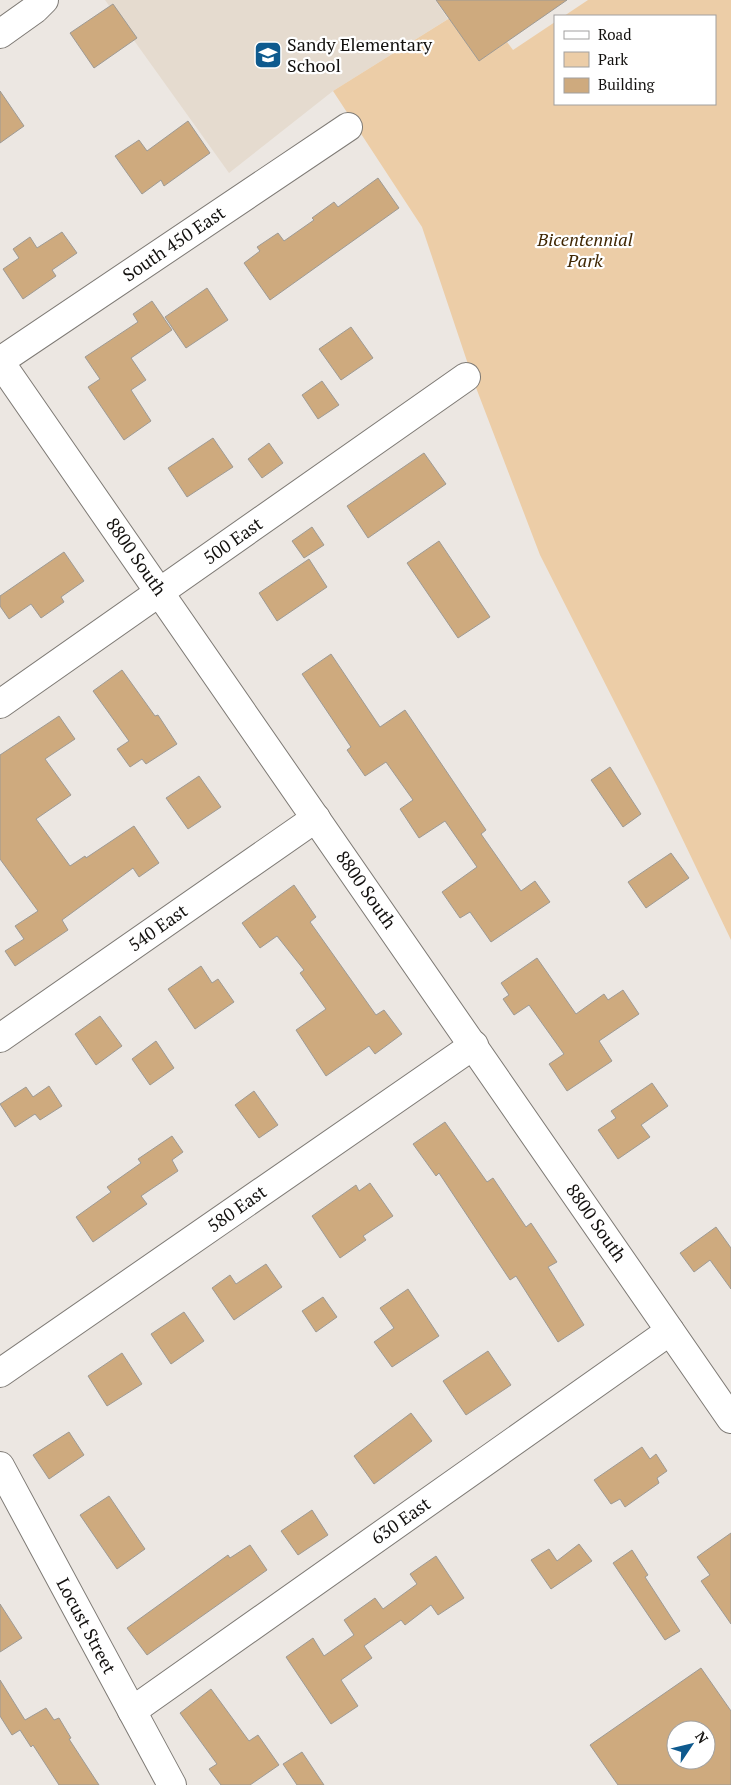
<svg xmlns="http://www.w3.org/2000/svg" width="731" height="1785" viewBox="0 0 731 1785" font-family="'PT Serif',serif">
  <rect width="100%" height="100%" fill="#ece7e2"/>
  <path fill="#e5dbcf" d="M 105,0 L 435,0 L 448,19 L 333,91 L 229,173 Z"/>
  <path fill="#eccda7" d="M 588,0 L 731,0 L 731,940 L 657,786 L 540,555 L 475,385 L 422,227 L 333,91 L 477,1 L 513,50 L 555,22 L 555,104 L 715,104 L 715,16 L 564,16 Z"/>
  <g fill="#ceaa7e" stroke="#9e9a94" fill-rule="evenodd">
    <path d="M 436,0 L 567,0 L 479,61 Z"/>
    <path d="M 113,4 L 137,38 L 94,68 L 70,33 Z"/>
    <path d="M 0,91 L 24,126 L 0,143 Z"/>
    <path d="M 188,121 L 210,153 L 164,186 L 161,180 L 142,194 L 115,156 L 139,140 L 147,151 Z"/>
    <path d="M 378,178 L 399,208 L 270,300 L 244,263 L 260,251 L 257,247 L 278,233 L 284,241 L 314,220 L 312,218 L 334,202 L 338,207 Z"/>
    <path d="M 62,232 L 77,253 L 52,270 L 56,276 L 23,299 L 3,269 L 19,258 L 13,249 L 30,237 L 37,248 Z"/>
    <path d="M 207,288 L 228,320 L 186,348 L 165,317 Z"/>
    <path d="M 152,301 L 172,330 L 131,358 L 146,380 L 131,390 L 151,421 L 124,440 L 88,387 L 100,379 L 85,357 L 138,322 L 133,314 Z"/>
    <path d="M 351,327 L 373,358 L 341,380 L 319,349 Z"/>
    <path d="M 322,381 L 339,405 L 318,419 L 302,395 Z"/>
    <path d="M 213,438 L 233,467 L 187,497 L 168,468 Z"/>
    <path d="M 269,443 L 283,463 L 262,478 L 248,459 Z"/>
    <path d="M 424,453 L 446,484 L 368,538 L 347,506 Z"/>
    <path d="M 312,527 L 324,545 L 304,558 L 292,541 Z"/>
    <path d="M 439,541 L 490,617 L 458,638 L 407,563 Z"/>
    <path d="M 64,552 L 84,581 L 61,597 L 64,602 L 41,618 L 31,604 L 9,619 L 0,606 L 0,596 Z"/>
    <path d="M 309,559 L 327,587 L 277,621 L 259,593 Z"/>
    <path d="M 331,654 L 380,727 L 405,710 L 486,830 L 481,834 L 521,891 L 535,881 L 550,902 L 491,942 L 470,912 L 460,918 L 442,892 L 477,867 L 445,821 L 419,838 L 400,809 L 413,800 L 386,762 L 365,776 L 347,750 L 351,747 L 302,674 Z"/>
    <path d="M 122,670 L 155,716 L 158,715 L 177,744 L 146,764 L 142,759 L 130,767 L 117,749 L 129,741 L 93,691 Z"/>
    <path d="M 59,716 L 75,739 L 45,759 L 71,795 L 36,819 L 70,866 L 85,856 L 86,858 L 134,826 L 159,863 L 139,877 L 133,868 L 62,920 L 68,930 L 15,966 L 5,951 L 24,939 L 15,926 L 38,911 L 0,859 L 0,755 Z"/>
    <path d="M 610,767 L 641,814 L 623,827 L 591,780 Z"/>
    <path d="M 199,776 L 221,807 L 188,829 L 166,798 Z"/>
    <path d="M 671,853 L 689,878 L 646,908 L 628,882 Z"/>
    <path d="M 294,885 L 316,917 L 310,922 L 376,1015 L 384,1010 L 402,1034 L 375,1054 L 369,1046 L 326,1076 L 296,1030 L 326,1009 L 300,973 L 304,970 L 277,936 L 260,948 L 242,923 Z"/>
    <path d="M 537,958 L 576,1014 L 604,994 L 608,1000 L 623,990 L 639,1014 L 599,1041 L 612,1061 L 567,1091 L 549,1064 L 564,1054 L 529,1005 L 514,1015 L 503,999 L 509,995 L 501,983 Z"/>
    <path d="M 201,966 L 212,983 L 218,979 L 234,1002 L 195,1029 L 168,989 Z"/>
    <path d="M 100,1016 L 122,1046 L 96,1065 L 75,1034 Z"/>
    <path d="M 156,1041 L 174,1068 L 150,1085 L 132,1059 Z"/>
    <path d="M 652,1083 L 668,1106 L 641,1125 L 650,1137 L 618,1159 L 598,1130 L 616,1118 L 611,1111 Z"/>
    <path d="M 49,1086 L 62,1106 L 40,1120 L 35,1114 L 15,1127 L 0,1104 L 26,1087 L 33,1097 Z"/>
    <path d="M 254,1091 L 278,1125 L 259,1138 L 235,1105 Z"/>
    <path d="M 445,1122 L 487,1182 L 493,1178 L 526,1227 L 531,1223 L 557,1262 L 548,1267 L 584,1325 L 558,1342 L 516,1276 L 510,1280 L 439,1173 L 436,1176 L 413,1144 Z"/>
    <path d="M 172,1136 L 183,1152 L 172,1160 L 178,1171 L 141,1196 L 147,1204 L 93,1242 L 76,1217 L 111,1192 L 107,1187 L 141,1163 L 138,1159 Z"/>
    <path d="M 370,1183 L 393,1216 L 363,1236 L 366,1240 L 340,1258 L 312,1216 L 356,1185 L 359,1191 Z"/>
    <path d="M 716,1227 L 731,1248 L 731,1289 L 710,1260 L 694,1272 L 680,1253 Z"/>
    <path d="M 266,1264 L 282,1287 L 234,1320 L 212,1288 L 230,1275 L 236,1284 Z"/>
    <path d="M 408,1289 L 439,1336 L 392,1367 L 374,1342 L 394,1328 L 380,1308 Z"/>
    <path d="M 323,1297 L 337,1317 L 316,1332 L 302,1311 Z"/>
    <path d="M 184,1312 L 204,1341 L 171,1364 L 151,1334 Z"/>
    <path d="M 488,1351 L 511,1385 L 466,1415 L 443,1381 Z"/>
    <path d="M 122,1353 L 142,1384 L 107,1406 L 88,1376 Z"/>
    <path d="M 411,1413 L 432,1441 L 374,1484 L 354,1456 Z"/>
    <path d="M 69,1432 L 84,1455 L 49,1479 L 33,1455 Z"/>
    <path d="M 642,1447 L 650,1459 L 656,1454 L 667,1471 L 657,1478 L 659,1483 L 625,1507 L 620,1499 L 611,1504 L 594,1480 Z"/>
    <path d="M 109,1496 L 145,1549 L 117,1569 L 80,1515 Z"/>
    <path d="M 312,1510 L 328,1535 L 298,1555 L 281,1531 Z"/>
    <path d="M 731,1533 L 731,1624 L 701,1581 L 710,1575 L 697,1557 Z"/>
    <path d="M 579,1544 L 592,1561 L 551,1589 L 531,1560 L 549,1549 L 557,1561 Z"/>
    <path d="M 250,1545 L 267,1570 L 147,1655 L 127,1628 L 228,1555 L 230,1558 Z"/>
    <path d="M 632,1550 L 648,1575 L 645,1577 L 680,1631 L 665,1640 L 613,1563 Z"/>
    <path d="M 436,1556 L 464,1598 L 438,1615 L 431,1605 L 405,1625 L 401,1620 L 364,1646 L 372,1658 L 341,1680 L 358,1706 L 331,1724 L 286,1657 L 313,1638 L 324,1656 L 354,1635 L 344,1620 L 375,1598 L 383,1609 L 417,1584 L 410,1574 Z"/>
    <path d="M 0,1604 L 22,1638 L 0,1652 Z"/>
    <path d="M 701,1668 L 731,1711 L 731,1785 L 618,1785 L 590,1745 ZM 676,1730 L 706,1730 L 706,1760 L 676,1760 Z"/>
    <path d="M 0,1680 L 25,1720 L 46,1708 L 54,1720 L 59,1718 L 71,1738 L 69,1739 L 99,1785 L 59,1785 L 33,1745 L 31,1747 L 20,1730 L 12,1735 L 0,1716 Z"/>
    <path d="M 211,1689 L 249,1741 L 258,1735 L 279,1765 L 250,1785 L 221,1785 L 209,1769 L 217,1764 L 180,1713 Z"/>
    <path d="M 302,1752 L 324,1785 L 297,1785 L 283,1764 Z"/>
  </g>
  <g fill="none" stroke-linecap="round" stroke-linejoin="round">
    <g stroke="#7e7a75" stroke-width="30">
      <g id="minor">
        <path d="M 0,34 L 35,9 L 44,0"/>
        <path d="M 0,361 L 348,127"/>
        <path d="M 0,362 L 731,1419"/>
        <path d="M 0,704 L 466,377"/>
        <path d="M 0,1038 L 316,818"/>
        <path d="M 0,1373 L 474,1045"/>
        <path d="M 0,1466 L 172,1785"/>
        <path d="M 132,1711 L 670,1331"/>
      </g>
    </g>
    <use href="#minor" stroke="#fff" stroke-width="28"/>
  </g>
  <defs>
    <g id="school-square" transform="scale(1.4375)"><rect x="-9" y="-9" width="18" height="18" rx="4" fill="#0e5a8e" stroke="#fff"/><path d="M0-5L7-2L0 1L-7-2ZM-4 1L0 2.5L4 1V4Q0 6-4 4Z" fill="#fff"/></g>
  </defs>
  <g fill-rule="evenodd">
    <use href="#school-square" x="268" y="55"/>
  </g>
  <g text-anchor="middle" stroke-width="4.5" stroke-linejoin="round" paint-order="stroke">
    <g font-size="18" fill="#13110f" stroke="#fff" text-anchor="start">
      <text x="287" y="51">Sandy Elementary<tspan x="287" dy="21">School</tspan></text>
    </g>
    <g font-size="18" font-style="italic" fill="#402703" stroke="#fff">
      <text x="585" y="246">Bicentennial<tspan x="585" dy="21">Park</tspan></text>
    </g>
    <g font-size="18" fill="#13110f" stroke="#fff">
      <text transform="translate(174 244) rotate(-34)" y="6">South 450 East</text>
      <text transform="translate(233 541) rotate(-35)" y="6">500 East</text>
      <text transform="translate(136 557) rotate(55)" y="6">8800 South</text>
      <text transform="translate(366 890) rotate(55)" y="6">8800 South</text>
      <text transform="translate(158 928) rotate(-35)" y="6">540 East</text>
      <text transform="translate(237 1209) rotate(-35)" y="6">580 East</text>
      <text transform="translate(596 1223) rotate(55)" y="6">8800 South</text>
      <text transform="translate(401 1521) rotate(-35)" y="6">630 East</text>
      <text transform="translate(86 1626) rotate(62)" y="6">Locust Street</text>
    </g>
  </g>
  <rect x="554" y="15" width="162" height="90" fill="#ffffff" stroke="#a1a09f"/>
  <rect x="564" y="31" width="25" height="8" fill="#ffffff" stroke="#a1a09f"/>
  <text x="598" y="40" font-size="15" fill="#13110f">Road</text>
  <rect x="564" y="52" width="25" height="15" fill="#eccda7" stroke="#a1a09f"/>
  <text x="598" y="65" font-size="15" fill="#13110f">Park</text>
  <rect x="564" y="78" width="25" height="15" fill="#ceaa7e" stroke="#a1a09f"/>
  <text x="598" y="90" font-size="15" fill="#13110f">Building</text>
  <g transform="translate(691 1745) rotate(55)"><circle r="24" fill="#ffffff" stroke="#a1a09f"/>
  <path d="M0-4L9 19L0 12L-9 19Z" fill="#0e5a8e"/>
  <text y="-8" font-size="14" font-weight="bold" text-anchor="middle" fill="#13110f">N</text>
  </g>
</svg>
